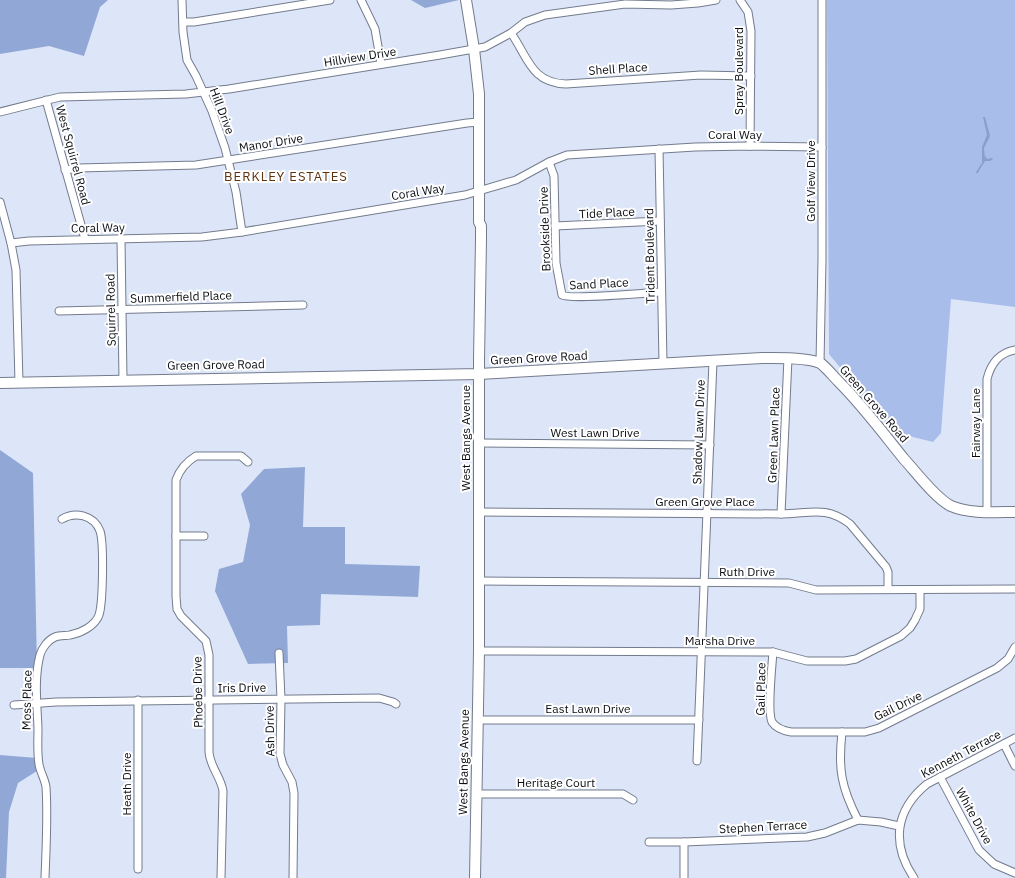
<svg xmlns="http://www.w3.org/2000/svg" width="1015" height="878" viewBox="0 0 1015 878" font-family="'IBM Plex Sans',sans-serif">
  <rect width="100%" height="100%" fill="#dde6f9"/>
  <path fill="#a8bdea" d="M 827,0 L 1015,0 L 1015,307 L 951,299 L 941,433 L 933,442 L 893,432 L 829,354 Z"/>
  <g fill="#91a7d6">
    <path d="M 0,0 L 108,0 L 100,7 L 84,56 L 49,46 L 0,54 Z"/>
    <path d="M 411,0 L 459,0 L 425,8 Z"/>
    <path d="M 0,450 L 33,473 L 37,668 L 0,668 Z"/>
    <path d="M 305,467 L 303,527 L 345,527 L 345,564 L 420,566 L 418,597 L 321,594 L 320,625 L 287,626 L 288,663 L 248,664 L 215,591 L 219,569 L 243,562 L 250,525 L 241,494 L 264,469 Z"/>
    <path d="M 0,755 L 37,758 L 40,769 L 18,783 L 9,812 L 6,878 L 0,878 Z"/>
  </g>
  <path fill="#899ecd" d="M 983,117 L 985,117 L 990,136 L 984,148 L 985,160 L 985,155 L 987,159 L 992,158 L 993,159 L 990,161 L 985,161 L 977,174 L 976,172 L 982,163 L 982,147 L 987,135 Z"/>
  <g fill="none" stroke-linecap="round" stroke-linejoin="round">
    <g stroke="#737b8c" stroke-width="9">
      <g id="street">
        <path d="M 182,0 L 183,32 L 187,60 L 196,76 L 212,111 L 225,148 L 236,192 L 242,232"/>
        <path d="M 361,0 L 375,29 L 381,64"/>
        <path d="M 740,0 L 748,12 L 751,31 L 750,146"/>
        <path d="M 183,22 L 194,22 L 330,0"/>
        <path d="M 511,33 C 528,57 531,83 566,84 L 701,75 L 751,76"/>
        <path d="M 46,100 L 85,239"/>
        <path d="M 0,112 L 60,97 L 186,94 L 229,89 L 440,55 L 485,47 L 511,33 L 525,22 L 545,15 L 625,4 L 671,5 L 698,3 L 716,0"/>
        <path d="M 659,149 L 663,363"/>
        <path d="M 549,162 L 554,176 L 556,263 L 562,295 C 570,300 646,293 661,292"/>
        <path d="M 65,170 L 79,168 L 196,165 L 467,123 L 479,122"/>
        <path d="M 0,202 L 11,243 L 16,270 L 19,383"/>
        <path d="M 555,226 L 660,221"/>
        <path d="M 121,239 L 123,380"/>
        <path d="M 11,243 L 29,241 L 202,237 L 242,232 L 465,195 L 516,180 L 549,162 L 567,155 L 695,147 L 750,146 L 822,147"/>
        <path d="M 59,311 L 303,305"/>
        <path d="M 820,363 L 822,259 L 822,0"/>
        <path d="M 479,443 L 710,445"/>
        <path d="M 479,512 L 781,514 C 809,514 825,505 850,524 L 886,567 L 888,572 L 888,589"/>
        <path d="M 987,512 L 987,379 C 991,363 999,353 1015,350"/>
        <path d="M 781,514 L 788,358"/>
        <path d="M 176,536 L 204,536"/>
        <path d="M 478,581 L 789,583 L 816,590 L 1015,589"/>
        <path d="M 479,651 L 761,652 L 773,652 L 807,661 L 845,661 L 856,659 L 901,636 L 910,628 L 915,620 L 920,609 L 920,590"/>
        <path d="M 773,652 C 772,666 767,712 772,722 C 776,728 785,731 791,732 L 865,732 L 879,728 L 997,668 L 1008,659 L 1015,647"/>
        <path d="M 279,653 L 281,699 L 280,754 L 283,765 L 292,782 L 294,793 L 293,878"/>
        <path d="M 14,705 L 56,702 L 379,698 L 393,702 L 396,704"/>
        <path d="M 477,720 L 699,720"/>
        <path d="M 842,732 C 838,769 841,787 858,820"/>
        <path d="M 1004,744 L 1015,766"/>
        <path d="M 697,761 L 713,361"/>
        <path d="M 940,777 L 979,850 L 994,864 L 1015,873"/>
        <path d="M 476,794 L 623,794 L 633,800"/>
        <path d="M 649,842 L 684,842 L 807,837 L 825,833 L 858,820 L 881,822 L 899,826"/>
        <path d="M 138,869 L 138,700"/>
        <path d="M 45,878 C 46,849 48,816 46,787 C 45,779 40,772 39,764 C 37,752 38,740 38,728 C 37,704 34,678 40,655 C 42,648 48,640 55,637 C 60,635 66,636 70,635 C 81,633 95,626 99,615 C 103,603 104,543 100,531 C 94,515 75,511 62,519"/>
        <path d="M 221,878 L 223,791 C 221,777 210,767 209,752 L 209,655 L 206,641 L 181,616 L 177,609 L 176,596 L 176,480 C 180,469 186,462 196,456 L 241,456 L 248,462"/>
        <path d="M 684,878 L 684,842"/>
        <path d="M 914,878 C 891,844 895,810 927,784 L 1015,738"/>
      </g>
    </g>
    <g stroke="#737b8c" stroke-width="12">
      <g id="secondary">
        <path d="M 466,0 L 474,49 L 479,94 L 479,222 L 481,226 L 481,239 L 479,361 L 479,651 L 475,878"/>
        <path d="M 0,383 L 479,374 L 762,358 C 775,358 808,357 820,363 C 825,366 834,377 839,382 C 863,406 883,433 904,459 C 916,472 936,499 951,506 C 969,514 996,512 1015,512"/>
      </g>
    </g>
    <use href="#street" stroke="#fff" stroke-width="7"/>
    <use href="#secondary" stroke="#fff" stroke-width="10"/>
  </g>
  <g text-anchor="middle" stroke-width="4" stroke-linejoin="round" paint-order="stroke">
    <g font-size="12" fill="#0a0d13" stroke="#fff">
      <text transform="translate(360 57) rotate(-9)" y="4">Hillview Drive</text>
      <text transform="translate(618 69) rotate(-4)" y="4">Shell Place</text>
      <text transform="translate(739 71) rotate(-90)" y="4">Spray Boulevard</text>
      <text transform="translate(222 111) rotate(69)" y="4">Hill Drive</text>
      <text x="735" y="139">Coral Way</text>
      <text transform="translate(271 143) rotate(-9)" y="4">Manor Drive</text>
      <text transform="translate(73 155) rotate(75)" y="4">West Squirrel Road</text>
      <text transform="translate(811 181) rotate(-90)" y="4">Golf View Drive</text>
      <text transform="translate(418 192) rotate(-9)" y="4">Coral Way</text>
      <text transform="translate(607 213) rotate(-3)" y="4">Tide Place</text>
      <text transform="translate(98 228) rotate(-1)" y="4">Coral Way</text>
      <text transform="translate(545 229) rotate(-92)" y="4">Brookside Drive</text>
      <text transform="translate(650 256) rotate(-91)" y="4">Trident Boulevard</text>
      <text transform="translate(599 284) rotate(-3)" y="4">Sand Place</text>
      <text transform="translate(181 297) rotate(-2)" y="4">Summerfield Place</text>
      <text transform="translate(111 310) rotate(-91)" y="4">Squirrel Road</text>
      <text transform="translate(539 358) rotate(-3)" y="4">Green Grove Road</text>
      <text transform="translate(216 365) rotate(-1)" y="4">Green Grove Road</text>
      <text transform="translate(874 404) rotate(49)" y="4">Green Grove Road</text>
      <text transform="translate(976 423) rotate(-90)" y="4">Fairway Lane</text>
      <text transform="translate(699 432) rotate(-88)" y="4">Shadow Lawn Drive</text>
      <text x="595" y="437">West Lawn Drive</text>
      <text transform="translate(774 435) rotate(-88)" y="4">Green Lawn Place</text>
      <text transform="translate(466 438) rotate(-90)" y="4">West Bangs Avenue</text>
      <text x="705" y="506">Green Grove Place</text>
      <text x="747" y="576">Ruth Drive</text>
      <text x="720" y="645">Marsha Drive</text>
      <text transform="translate(242 688) rotate(-1)" y="4">Iris Drive</text>
      <text transform="translate(761 689) rotate(-89)" y="4">Gail Place</text>
      <text transform="translate(198 692) rotate(-91)" y="4">Phoebe Drive</text>
      <text transform="translate(27 700) rotate(-89)" y="4">Moss Place</text>
      <text transform="translate(898 706) rotate(-26)" y="4">Gail Drive</text>
      <text x="588" y="713">East Lawn Drive</text>
      <text transform="translate(270 731) rotate(-91)" y="4">Ash Drive</text>
      <text transform="translate(961 754) rotate(-28)" y="4">Kenneth Terrace</text>
      <text transform="translate(464 762) rotate(-89)" y="4">West Bangs Avenue</text>
      <text x="556" y="787">Heritage Court</text>
      <text transform="translate(127 784) rotate(-90)" y="4">Heath Drive</text>
      <text transform="translate(974 816) rotate(61)" y="4">White Drive</text>
      <text transform="translate(763 827) rotate(-3)" y="4">Stephen Terrace</text>
    </g>
    <g font-size="13" letter-spacing="1" fill="#5e310d" stroke="#fff">
      <text x="286" y="181">BERKLEY ESTATES</text>
    </g>
  </g>
</svg>
